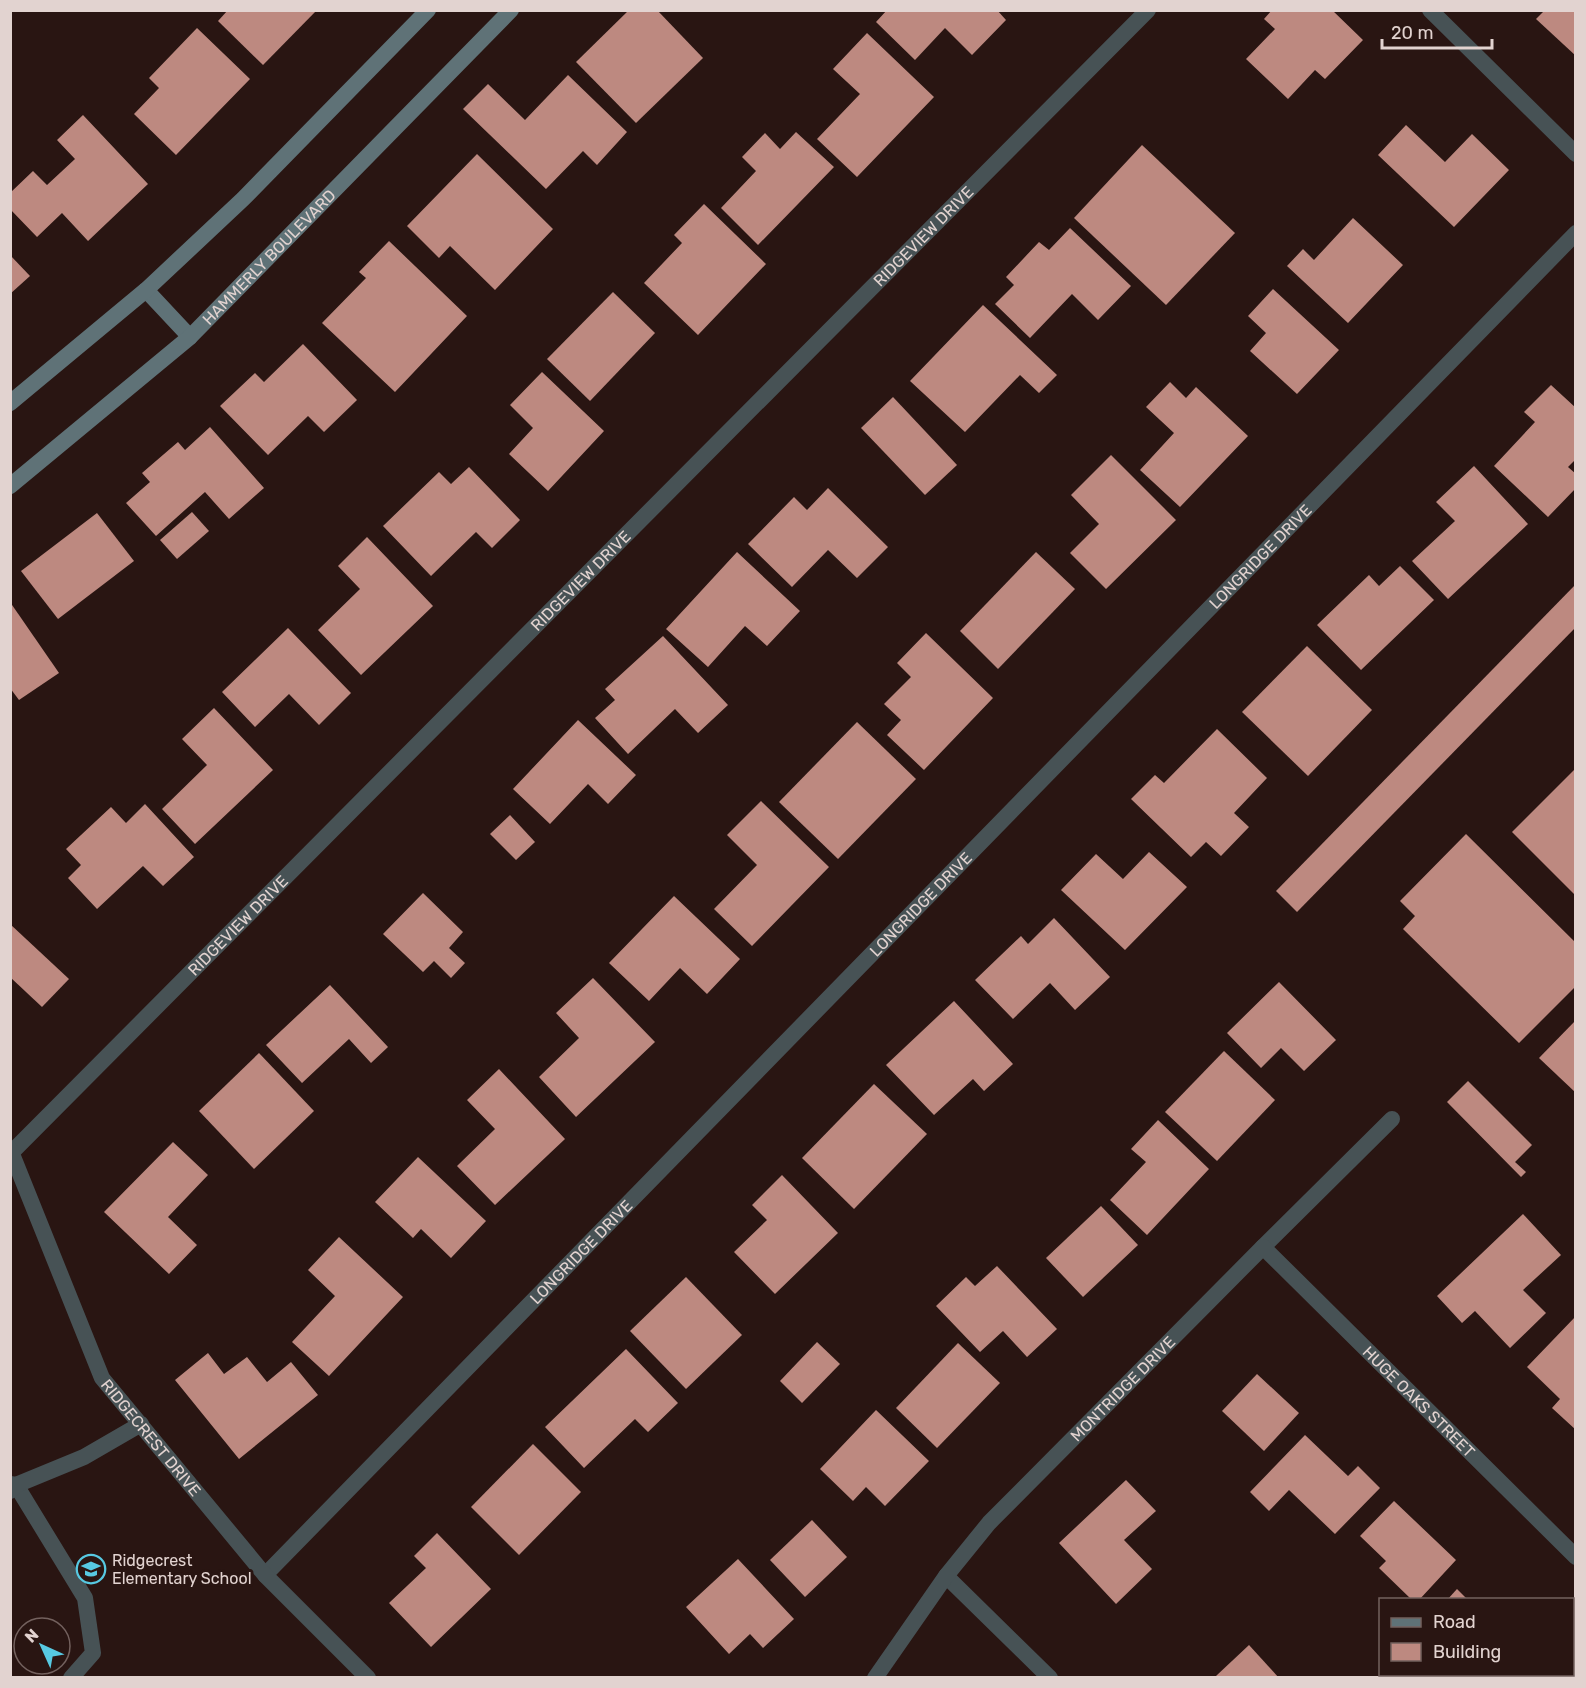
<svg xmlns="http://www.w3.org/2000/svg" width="1586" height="1688" viewBox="0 0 1586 1688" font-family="Rubik,sans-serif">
  <rect width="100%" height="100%" fill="#291512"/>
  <g fill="#bd8980">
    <path d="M 228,10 L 317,10 L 263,65 L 218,21 Z"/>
    <path d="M 629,10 L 657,10 L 703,58 L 636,123 L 576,62 Z"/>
    <path d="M 887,10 L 997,10 L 1006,20 L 972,55 L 945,28 L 915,60 L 876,22 Z"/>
    <path d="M 1272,10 L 1332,10 L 1363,40 L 1325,79 L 1315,70 L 1288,99 L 1246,59 L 1275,29 L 1264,19 Z"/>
    <path d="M 1545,10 L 1576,10 L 1576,56 L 1536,19 Z"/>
    <path d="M 197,28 L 250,79 L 176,155 L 134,114 L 159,88 L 149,78 Z"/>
    <path d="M 867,33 L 934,97 L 857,177 L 817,139 L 860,94 L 833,69 Z"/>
    <path d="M 568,75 L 627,132 L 597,165 L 583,151 L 546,189 L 463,109 L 488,84 L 525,120 Z"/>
    <path d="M 83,115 L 148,184 L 88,241 L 62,213 L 37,237 L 10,209 L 10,193 L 33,171 L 47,185 L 75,159 L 57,140 Z"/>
    <path d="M 1406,125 L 1445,162 L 1472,134 L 1509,170 L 1454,227 L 1378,155 Z"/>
    <path d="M 796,132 L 834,167 L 758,245 L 721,208 L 756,171 L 742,157 L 765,133 L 780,149 Z"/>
    <path d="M 1142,145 L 1235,233 L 1166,305 L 1074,218 Z"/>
    <path d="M 477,154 L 553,229 L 495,290 L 450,246 L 439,258 L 407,226 Z"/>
    <path d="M 704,204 L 766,264 L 698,335 L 644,283 L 682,243 L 674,235 Z"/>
    <path d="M 1353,218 L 1403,265 L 1348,323 L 1287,266 L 1303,249 L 1314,260 Z"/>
    <path d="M 1070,228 L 1131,286 L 1098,320 L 1072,294 L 1030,338 L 995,304 L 1014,285 L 1006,277 L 1039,242 L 1049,250 Z"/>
    <path d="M 389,241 L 467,316 L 395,392 L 322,323 L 366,278 L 359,272 Z"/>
    <path d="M 10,255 L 30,276 L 10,294 Z"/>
    <path d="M 1273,289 L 1339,350 L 1297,394 L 1250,351 L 1266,333 L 1248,316 Z"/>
    <path d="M 613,292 L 655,333 L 590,401 L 547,359 Z"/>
    <path d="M 983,305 L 1057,375 L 1039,393 L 1020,375 L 965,432 L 910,381 Z"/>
    <path d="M 303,344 L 357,400 L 324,432 L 308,416 L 268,455 L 220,406 L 255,373 L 264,382 Z"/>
    <path d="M 542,372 L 604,431 L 548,491 L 509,454 L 533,428 L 510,405 Z"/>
    <path d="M 1170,382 L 1186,398 L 1196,387 L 1248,436 L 1180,507 L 1140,470 L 1174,433 L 1146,407 Z"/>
    <path d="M 1551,385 L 1576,408 L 1576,459 L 1568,467 L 1576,474 L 1576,488 L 1548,517 L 1494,466 L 1535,422 L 1524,412 Z"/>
    <path d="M 893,397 L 957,465 L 925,495 L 861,428 Z"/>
    <path d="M 210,427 L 264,488 L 229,519 L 205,492 L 156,536 L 126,503 L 150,482 L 142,473 L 178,442 L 185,450 Z"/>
    <path d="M 1111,455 L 1176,520 L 1106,589 L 1070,553 L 1099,524 L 1071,495 Z"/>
    <path d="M 1474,466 L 1528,524 L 1448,599 L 1412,561 L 1455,521 L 1436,502 Z"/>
    <path d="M 469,467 L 520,520 L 492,548 L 476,532 L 431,576 L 383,526 L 439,472 L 451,484 Z"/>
    <path d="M 828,488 L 888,547 L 857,578 L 828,550 L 792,587 L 748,544 L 794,497 L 807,510 Z"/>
    <path d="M 192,512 L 209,531 L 177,559 L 160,540 Z"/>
    <path d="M 97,513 L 134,561 L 58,619 L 21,571 Z"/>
    <path d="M 367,537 L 433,606 L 361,675 L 318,630 L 360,589 L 338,566 Z"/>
    <path d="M 737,552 L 800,611 L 767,646 L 745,626 L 708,667 L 666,629 Z"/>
    <path d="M 1036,552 L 1075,589 L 998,669 L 960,631 Z"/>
    <path d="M 1400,566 L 1434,600 L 1361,670 L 1317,625 L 1369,575 L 1379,586 Z"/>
    <path d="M 1576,584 L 1576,627 L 1297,912 L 1276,891 Z"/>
    <path d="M 10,602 L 59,673 L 19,700 L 10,688 Z"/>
    <path d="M 288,628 L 351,693 L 319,725 L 289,694 L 255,727 L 222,692 Z"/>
    <path d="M 926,633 L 993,698 L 924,770 L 887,735 L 901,720 L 884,704 L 911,677 L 897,663 Z"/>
    <path d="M 663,636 L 728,705 L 698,733 L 675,709 L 628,754 L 595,718 L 615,700 L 605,689 Z"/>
    <path d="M 1307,646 L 1372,710 L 1308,776 L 1242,712 Z"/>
    <path d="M 214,708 L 273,770 L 195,844 L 162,809 L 207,765 L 182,739 Z"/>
    <path d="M 578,720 L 636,775 L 608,804 L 588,784 L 550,824 L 513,789 Z"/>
    <path d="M 857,722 L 916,779 L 838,859 L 779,802 Z"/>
    <path d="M 1217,729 L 1267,778 L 1234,813 L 1249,827 L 1221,856 L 1206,842 L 1191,857 L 1131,799 L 1155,775 L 1164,783 Z"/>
    <path d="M 1576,768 L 1576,896 L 1512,832 Z"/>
    <path d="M 761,801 L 829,867 L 752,946 L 714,909 L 757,865 L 727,835 Z"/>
    <path d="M 145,804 L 194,857 L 163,886 L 143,866 L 97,909 L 68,878 L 81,865 L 66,849 L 111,807 L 126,823 Z"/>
    <path d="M 510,815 L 535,842 L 516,860 L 490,834 Z"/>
    <path d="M 1466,834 L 1576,943 L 1576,986 L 1519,1043 L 1403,929 L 1415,916 L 1400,901 Z"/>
    <path d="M 1149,852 L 1187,887 L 1125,950 L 1061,890 L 1096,854 L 1123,879 Z"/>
    <path d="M 423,893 L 463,932 L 449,948 L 465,963 L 451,978 L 434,961 L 423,972 L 383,934 Z"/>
    <path d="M 674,896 L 740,959 L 707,994 L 680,968 L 649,1001 L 609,963 Z"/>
    <path d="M 1054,918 L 1110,977 L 1075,1010 L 1050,983 L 1013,1019 L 975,980 L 1021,936 L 1028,944 Z"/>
    <path d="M 10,924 L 69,979 L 42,1007 L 10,977 Z"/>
    <path d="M 593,978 L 655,1042 L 576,1117 L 539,1077 L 579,1038 L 556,1013 Z"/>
    <path d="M 1279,982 L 1336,1040 L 1304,1071 L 1281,1048 L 1261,1068 L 1227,1033 Z"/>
    <path d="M 330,985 L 388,1047 L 371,1063 L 349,1039 L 302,1083 L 266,1045 Z"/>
    <path d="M 954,1001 L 1013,1064 L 984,1091 L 973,1079 L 934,1115 L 886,1065 Z"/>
    <path d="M 1576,1020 L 1576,1093 L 1539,1058 Z"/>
    <path d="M 1224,1051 L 1275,1100 L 1217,1161 L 1165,1112 Z"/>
    <path d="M 259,1053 L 314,1111 L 254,1169 L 199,1111 Z"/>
    <path d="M 499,1069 L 565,1139 L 495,1205 L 457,1166 L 495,1129 L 467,1100 Z"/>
    <path d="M 1468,1081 L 1532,1145 L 1515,1162 L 1526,1172 L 1521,1177 L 1447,1102 Z"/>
    <path d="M 874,1084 L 927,1134 L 854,1209 L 802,1158 Z"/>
    <path d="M 1158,1120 L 1209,1169 L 1147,1235 L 1110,1200 L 1146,1162 L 1131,1149 Z"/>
    <path d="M 173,1142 L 208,1175 L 168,1217 L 197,1245 L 169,1274 L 104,1212 Z"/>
    <path d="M 418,1157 L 486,1221 L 451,1258 L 421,1229 L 413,1238 L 375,1202 Z"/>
    <path d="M 782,1175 L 838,1233 L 775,1294 L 734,1252 L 767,1220 L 752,1205 Z"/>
    <path d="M 1101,1206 L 1138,1245 L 1083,1297 L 1046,1258 Z"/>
    <path d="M 1523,1214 L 1561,1255 L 1523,1290 L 1546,1313 L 1510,1348 L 1475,1311 L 1462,1323 L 1437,1296 Z"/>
    <path d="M 339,1237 L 403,1297 L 329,1376 L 292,1342 L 335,1296 L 308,1270 Z"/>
    <path d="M 997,1266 L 1057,1329 L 1027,1357 L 1003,1331 L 980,1352 L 936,1306 L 966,1277 L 975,1286 Z"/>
    <path d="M 686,1277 L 742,1335 L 686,1389 L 630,1331 Z"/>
    <path d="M 1576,1316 L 1576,1430 L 1552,1408 L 1560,1399 L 1527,1367 Z"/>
    <path d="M 817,1342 L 840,1364 L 802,1403 L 780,1381 Z"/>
    <path d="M 958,1343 L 1000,1383 L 937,1448 L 896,1408 Z"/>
    <path d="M 626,1349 L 678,1403 L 648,1432 L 635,1419 L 584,1468 L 545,1427 Z"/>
    <path d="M 208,1353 L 224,1374 L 247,1357 L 267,1382 L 291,1362 L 318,1395 L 239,1459 L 175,1380 Z"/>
    <path d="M 1257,1374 L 1299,1413 L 1264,1451 L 1222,1411 Z"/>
    <path d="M 876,1410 L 929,1461 L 885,1506 L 866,1487 L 853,1501 L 820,1469 Z"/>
    <path d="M 1305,1435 L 1348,1476 L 1358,1466 L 1380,1488 L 1335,1534 L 1289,1490 L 1269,1511 L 1250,1492 Z"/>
    <path d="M 533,1444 L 581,1492 L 519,1555 L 471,1507 Z"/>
    <path d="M 1126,1480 L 1156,1511 L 1124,1540 L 1152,1569 L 1116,1604 L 1059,1543 Z"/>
    <path d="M 1394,1501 L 1456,1560 L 1419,1600 L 1412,1600 L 1379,1568 L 1386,1561 L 1360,1536 Z"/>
    <path d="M 812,1520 L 847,1557 L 805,1597 L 770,1560 Z"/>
    <path d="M 437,1533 L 491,1589 L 431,1647 L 389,1603 L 426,1568 L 414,1556 Z"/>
    <path d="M 738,1559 L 794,1619 L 763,1648 L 750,1634 L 729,1654 L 686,1607 Z"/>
    <path d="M 1457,1589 L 1468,1600 L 1447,1600 Z"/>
    <path d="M 1249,1645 L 1279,1678 L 1217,1678 L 1216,1676 Z"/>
    <path d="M 1529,1674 L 1547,1674 L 1550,1678 L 1526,1678 Z"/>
  </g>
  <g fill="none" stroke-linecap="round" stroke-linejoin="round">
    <g stroke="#475255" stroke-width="16">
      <path d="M 10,1484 L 16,1485 L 85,1598 L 93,1653 L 71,1678"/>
      <path d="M 10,1491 L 16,1485 L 84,1457 L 141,1424"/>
    </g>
    <g stroke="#475255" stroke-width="16">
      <path id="s1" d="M 12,1152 L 1148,10"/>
      <path d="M 1263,1247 L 1392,1119"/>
      <path id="s2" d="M 265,1575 L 1576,233"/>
      <path d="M 946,1576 L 1050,1678"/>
    </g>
    <g stroke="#475255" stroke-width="16">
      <path d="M 1430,10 L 1576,154"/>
      <path id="s3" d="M 10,1149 L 102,1378 L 265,1575 L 368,1678"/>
      <path id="s4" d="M 875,1678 L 946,1576 L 989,1523 L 1263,1247 L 1576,1557"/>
    </g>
    <g stroke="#5f7277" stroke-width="16">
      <path d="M 146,290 L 190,337"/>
      <path d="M 10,403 L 146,290 L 243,199 L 428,10"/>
      <path id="s5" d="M 10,486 L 190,337 L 511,10"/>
    </g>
  </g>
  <defs>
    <g id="school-ring" transform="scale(1.5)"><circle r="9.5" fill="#291512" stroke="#57c9e2" stroke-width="1.5"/><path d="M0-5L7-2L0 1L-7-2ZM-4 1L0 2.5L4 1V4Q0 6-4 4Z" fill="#57c9e2"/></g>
  </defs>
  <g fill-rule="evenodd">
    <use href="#school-ring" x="91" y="1569"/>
  </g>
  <g text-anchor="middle" stroke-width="6" stroke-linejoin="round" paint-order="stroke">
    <g font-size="16" fill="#e2d3d0" stroke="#291512">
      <text dy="6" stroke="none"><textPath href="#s1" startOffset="1292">RIDGEVIEW DRIVE</textPath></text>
      <text dy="6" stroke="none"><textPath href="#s5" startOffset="346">HAMMERLY BOULEVARD</textPath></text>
      <text dy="6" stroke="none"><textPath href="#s2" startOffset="1424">LONGRIDGE DRIVE</textPath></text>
      <text dy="6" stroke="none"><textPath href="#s1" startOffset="806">RIDGEVIEW DRIVE</textPath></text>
      <text dy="6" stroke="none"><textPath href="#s2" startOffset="938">LONGRIDGE DRIVE</textPath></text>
      <text dy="6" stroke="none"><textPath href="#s1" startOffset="320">RIDGEVIEW DRIVE</textPath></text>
      <text dy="6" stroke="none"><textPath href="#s2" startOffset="452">LONGRIDGE DRIVE</textPath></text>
      <text dy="6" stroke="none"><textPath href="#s4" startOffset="382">MONTRIDGE DRIVE</textPath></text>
      <text dy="6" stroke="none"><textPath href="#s4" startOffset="801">HUGE OAKS STREET</textPath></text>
      <text dy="6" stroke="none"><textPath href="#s3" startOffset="324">RIDGECREST DRIVE</textPath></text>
    </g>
    <g font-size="16" fill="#e2d3d0" stroke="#291512" text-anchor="start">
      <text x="112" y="1566">Ridgecrest<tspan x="112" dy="18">Elementary School</tspan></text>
    </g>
  </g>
  <rect width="1586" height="1688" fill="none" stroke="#e2d3d0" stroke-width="24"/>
  <rect x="1379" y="1598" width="195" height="78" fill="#291512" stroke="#73615e" stroke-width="1.5"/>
  <rect x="1391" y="1618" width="30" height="9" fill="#5f7277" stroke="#73615e" stroke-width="1.5"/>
  <text x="1433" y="1628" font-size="18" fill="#e2d3d0">Road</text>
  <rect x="1391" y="1643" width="30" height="18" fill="#bd8980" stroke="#73615e" stroke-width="1.5"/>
  <text x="1433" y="1658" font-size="18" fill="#e2d3d0">Building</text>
  <g transform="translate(42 1646) rotate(315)"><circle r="28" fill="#291512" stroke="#73615e" stroke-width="1.5"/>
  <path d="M0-4.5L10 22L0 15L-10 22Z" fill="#57c9e2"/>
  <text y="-9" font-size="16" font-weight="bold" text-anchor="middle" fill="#e2d3d0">N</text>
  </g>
  <path d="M1382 39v9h110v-9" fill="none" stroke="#e2d3d0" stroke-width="3"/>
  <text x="1391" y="39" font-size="18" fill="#e2d3d0" stroke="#291512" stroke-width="4.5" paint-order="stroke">20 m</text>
</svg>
